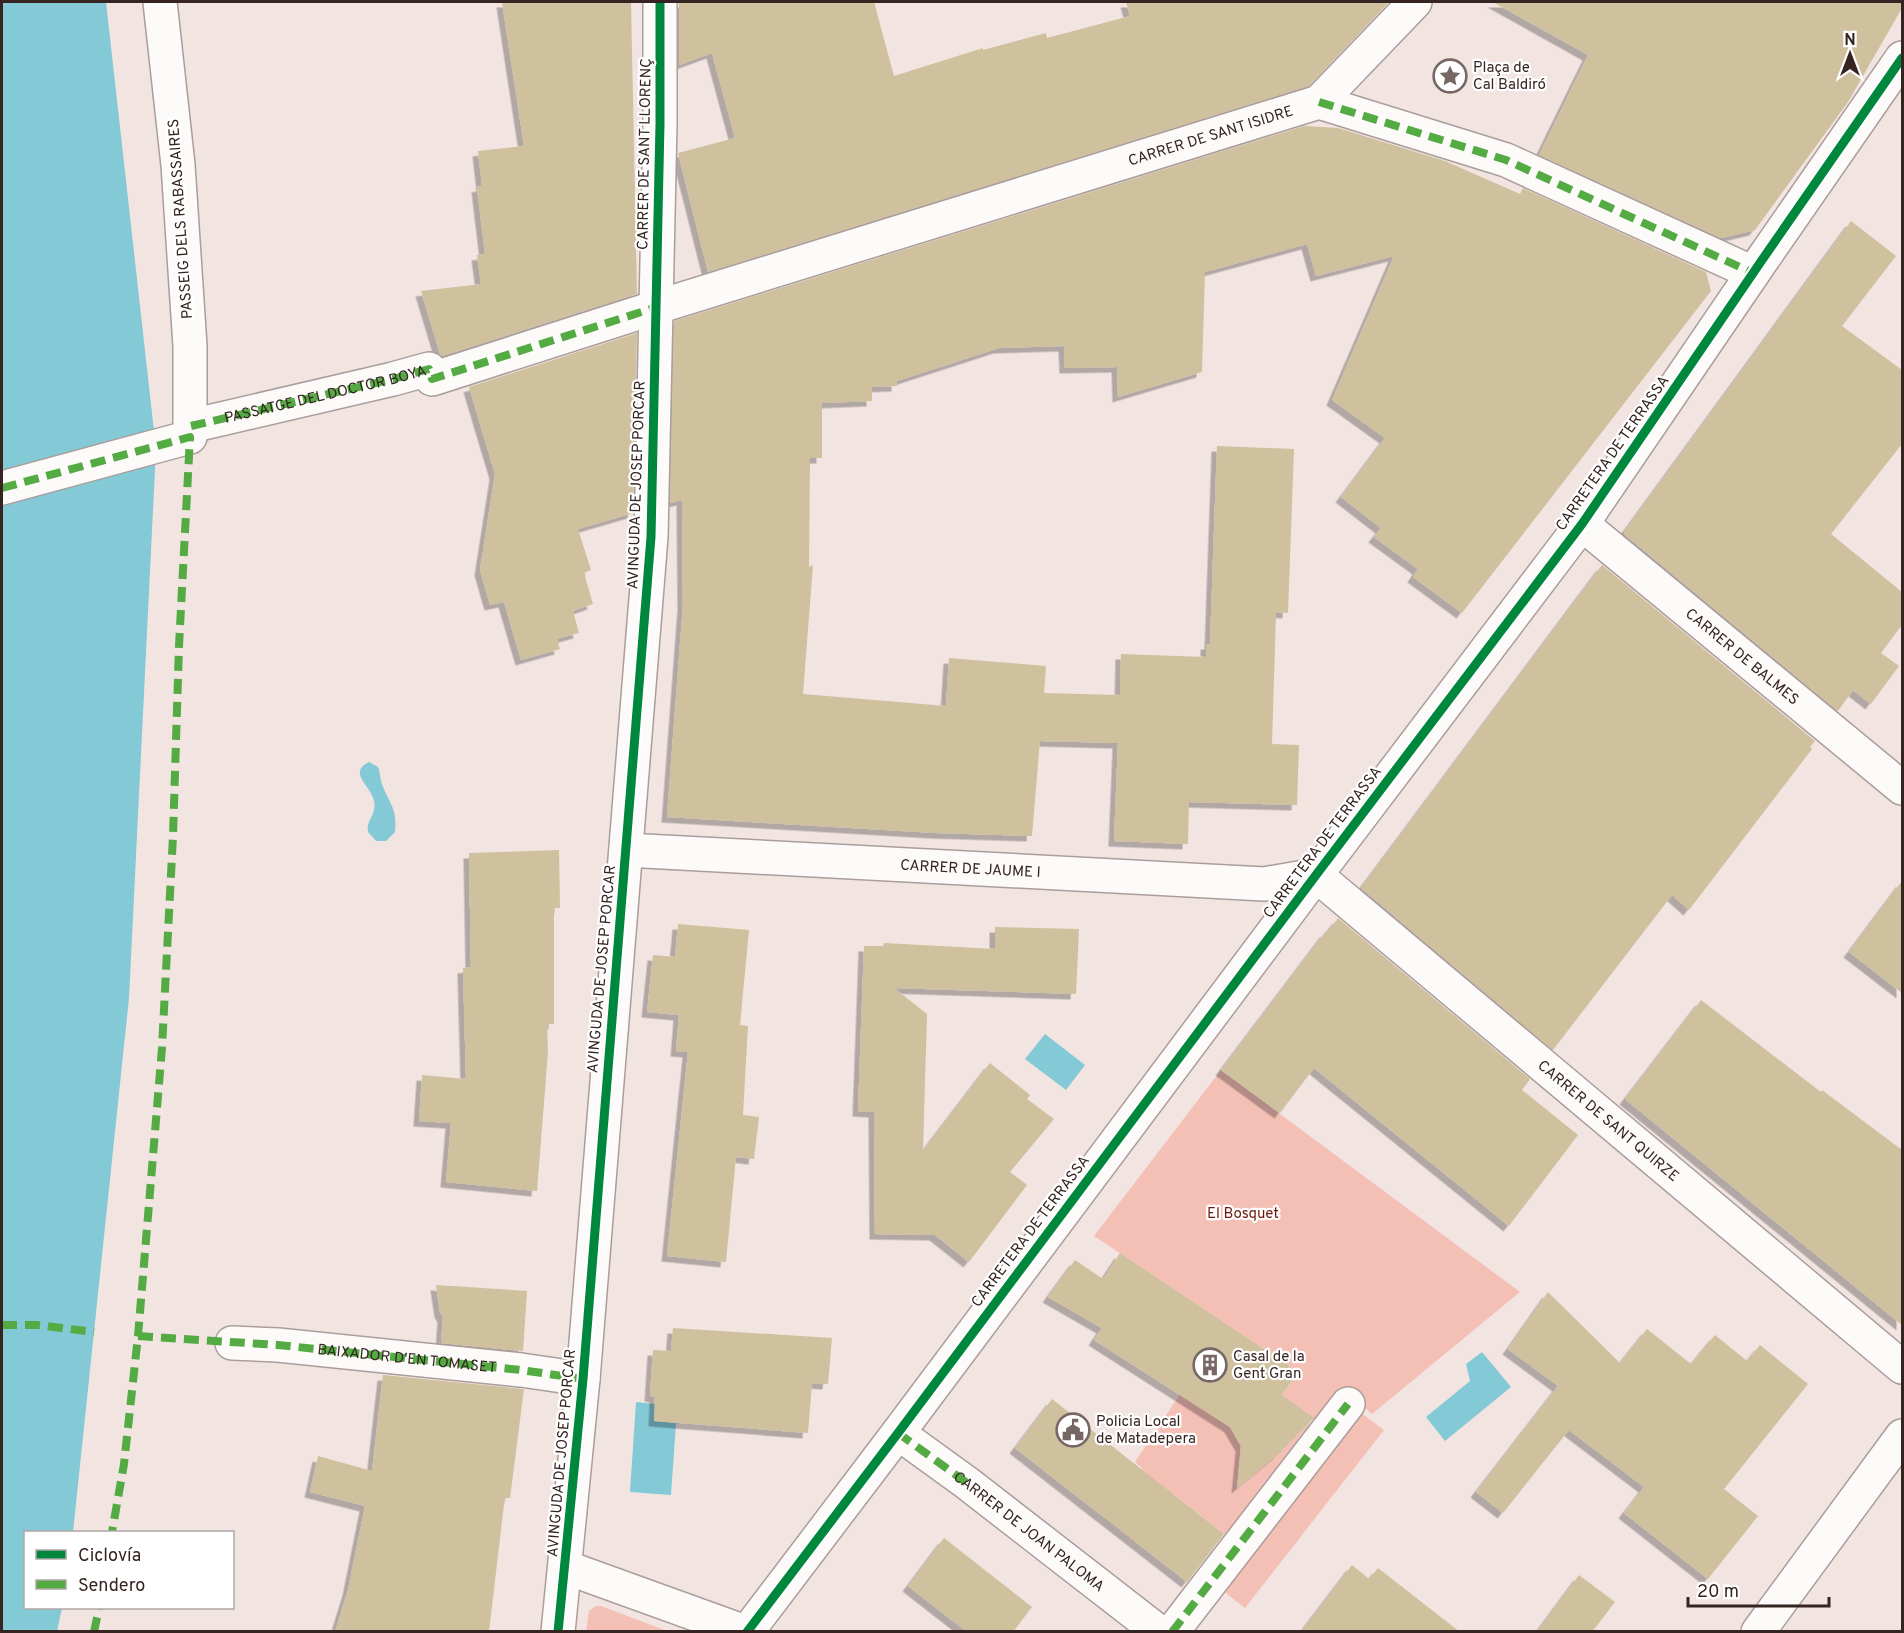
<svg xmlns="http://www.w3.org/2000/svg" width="1904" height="1633" viewBox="0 0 1904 1633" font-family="Overpass,sans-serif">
  <defs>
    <filter id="shadow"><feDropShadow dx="-5.5" dy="5.5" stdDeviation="0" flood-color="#0004"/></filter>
  </defs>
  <rect width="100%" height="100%" fill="#f2e4e1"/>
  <g fill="#f4c0b6">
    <path d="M 1221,1070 L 1520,1292 L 1372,1414 L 1358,1402 L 1237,1544 L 1172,1493 L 1134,1541 L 1104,1518 L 1142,1468 L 1135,1462 L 1180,1394 L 1230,1427 L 1241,1446 L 1238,1488 L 1277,1455 L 1314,1419 L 1282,1395 L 1298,1372 L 1094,1236 Z"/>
    <path d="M 1356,1409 L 1384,1430 L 1245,1608 L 1217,1586 Z"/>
    <path d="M 596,1606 L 601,1606 L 667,1631 L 586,1631 L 589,1611 Z"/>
  </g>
  <g fill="#83c9d6">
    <path d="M 2,2 L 106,2 L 156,449 L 129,998 L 73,1532 L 26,1532 L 26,1608 L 62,1608 L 57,1631 L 2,1632 Z"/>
    <path d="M 369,762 L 378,767 C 380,772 380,776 381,781 C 387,801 398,807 395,832 L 386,841 L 376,841 L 368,832 C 366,819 377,815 374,801 C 371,785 347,773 369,762 Z"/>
    <path d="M 1045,1034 L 1085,1065 L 1066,1090 L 1025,1059 Z"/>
    <path d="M 1482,1352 L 1511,1387 L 1445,1441 L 1426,1417 L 1470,1381 L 1466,1364 Z"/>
    <path d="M 636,1402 L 655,1404 L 654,1421 L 676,1423 L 671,1495 L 630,1492 Z"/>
  </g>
  <g fill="#cfc09e" filter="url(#shadow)">
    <path d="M 502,2 L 631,2 L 637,294 L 442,356 L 440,354 L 421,291 L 481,284 L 477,255 L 485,254 L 477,187 L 482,186 L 478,151 L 524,146 Z"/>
    <path d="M 679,2 L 874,2 L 894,76 L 983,48 L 983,50 L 1046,33 L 1047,38 L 1130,16 L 1126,2 L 1389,2 L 1309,86 L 708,272 L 678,153 L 735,138 L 712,53 L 679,65 Z"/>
    <path d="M 1493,2 L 1902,2 L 1902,8 L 1848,102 L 1755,230 L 1721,238 L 1539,155 L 1588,55 Z"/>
    <path d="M 1304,126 L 1338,128 L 1445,161 L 1520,194 L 1523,188 L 1706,272 L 1711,291 L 1462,613 L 1413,577 L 1418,569 L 1374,537 L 1381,528 L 1341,497 L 1385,438 L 1332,400 L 1394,256 L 1316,276 L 1307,244 L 1205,272 L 1202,372 L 1118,397 L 1117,367 L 1065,368 L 1064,346 L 999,348 L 897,381 L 897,386 L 872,387 L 872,401 L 822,403 L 822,458 L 810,458 L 809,567 L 813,565 L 803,694 L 946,706 L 949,658 L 1046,666 L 1044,693 L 1120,695 L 1121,654 L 1206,657 L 1206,644 L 1210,644 L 1217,446 L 1294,449 L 1288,613 L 1276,612 L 1272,744 L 1299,745 L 1297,805 L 1189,802 L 1188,844 L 1114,841 L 1118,743 L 1040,741 L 1032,836 L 936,833 L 667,817 L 683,604 L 682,500 L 670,503 L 674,321 Z"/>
    <path d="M 1851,221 L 1896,256 L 1842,326 L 1902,370 L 1902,444 L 1831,534 L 1902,592 L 1902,625 L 1881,653 L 1899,666 L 1871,704 L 1853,690 L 1838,711 L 1625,535 L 1624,532 Z"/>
    <path d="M 637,333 L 633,513 L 578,529 L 591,570 L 584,573 L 593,604 L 573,611 L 579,633 L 557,639 L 560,649 L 521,660 L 504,602 L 490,605 L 480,570 L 495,474 L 469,387 Z"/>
    <path d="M 1602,565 L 1815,741 L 1810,747 L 1812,749 L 1689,910 L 1672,895 L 1553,1050 L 1361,888 Z"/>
    <path d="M 559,850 L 560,908 L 554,908 L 554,1024 L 547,1024 L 548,1052 L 537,1191 L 446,1182 L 451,1123 L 419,1121 L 422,1075 L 466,1079 L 463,968 L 471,967 L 469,853 Z"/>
    <path d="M 1902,881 L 1902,993 L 1849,952 Z"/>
    <path d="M 1338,918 L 1530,1079 L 1522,1090 L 1578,1135 L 1509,1226 L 1314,1068 L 1280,1113 L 1221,1070 L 1326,931 L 1327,933 Z"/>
    <path d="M 678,924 L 749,930 L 740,1025 L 748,1026 L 743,1115 L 759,1117 L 754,1159 L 736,1157 L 726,1262 L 667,1256 L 688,1052 L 676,1051 L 679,1015 L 647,1012 L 653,955 L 675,957 Z"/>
    <path d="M 995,927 L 1079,929 L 1076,994 L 894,988 L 927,1014 L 923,1151 L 990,1063 L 1030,1095 L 1027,1099 L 1054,1119 L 1010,1172 L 1027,1185 L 969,1262 L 935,1235 L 875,1234 L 874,1112 L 858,1111 L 864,946 L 883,946 L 884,943 L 995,949 Z"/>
    <path d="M 1701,1000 L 1821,1092 L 1822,1090 L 1902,1150 L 1902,1325 L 1625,1099 Z"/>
    <path d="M 1120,1253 L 1298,1372 L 1282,1395 L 1314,1418 L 1277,1455 L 1237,1488 L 1241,1446 L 1230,1427 L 1094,1340 L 1102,1328 L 1048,1297 L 1075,1260 L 1103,1279 Z"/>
    <path d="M 436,1285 L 527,1291 L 523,1351 L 441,1343 L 443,1317 L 440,1312 Z"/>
    <path d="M 1548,1292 L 1620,1363 L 1647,1329 L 1691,1364 L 1715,1335 L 1747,1361 L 1760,1345 L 1808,1384 L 1724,1489 L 1758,1516 L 1708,1579 L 1624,1513 L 1644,1487 L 1569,1430 L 1503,1513 L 1476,1492 L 1558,1386 L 1508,1349 Z"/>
    <path d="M 673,1328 L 832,1338 L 828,1384 L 812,1383 L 808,1433 L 654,1421 L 655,1397 L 650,1396 L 653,1350 L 671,1351 Z"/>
    <path d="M 383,1375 L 524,1389 L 510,1498 L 505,1498 L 504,1504 L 489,1632 L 335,1632 L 348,1590 L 365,1506 L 310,1492 L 318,1456 L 372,1471 Z"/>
    <path d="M 1052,1399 L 1224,1534 L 1187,1582 L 1015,1448 Z"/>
    <path d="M 944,1538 L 1032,1607 L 1013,1632 L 967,1632 L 908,1586 Z"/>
    <path d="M 1352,1565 L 1369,1579 L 1378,1568 L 1460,1632 L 1301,1632 Z"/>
    <path d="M 1579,1575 L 1615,1602 L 1592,1632 L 1537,1632 Z"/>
  </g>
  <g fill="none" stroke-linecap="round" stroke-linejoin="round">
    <g stroke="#aa9d9b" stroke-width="36">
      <g id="minor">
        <path d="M 1319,102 L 1415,2"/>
        <path id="s1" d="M 191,426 L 393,379 L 429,369 L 432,379 L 657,307 L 1319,102 L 1506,160 L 1753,273"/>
        <path d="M 2,488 L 190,437 L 190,346 L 178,165 L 160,2"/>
        <path id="s2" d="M 1582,524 L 1902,788"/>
        <path id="s3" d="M 626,850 L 1264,884 L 1316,875"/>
        <path id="s4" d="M 1316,875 L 1902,1367"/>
        <path d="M 232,1343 L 278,1345 L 521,1370 L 583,1379"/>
        <path id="s5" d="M 898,1433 L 967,1483 L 1159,1632"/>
        <path d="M 565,1567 L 745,1632"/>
        <path d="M 558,1632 L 583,1379 L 651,537 L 660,124 L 660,2"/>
        <path d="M 747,1632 L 898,1433 L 1316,875 L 1582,524 L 1762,260 L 1902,58"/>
        <path d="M 1172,1632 L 1348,1404"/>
        <path d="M 1758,1632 L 1902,1436"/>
      </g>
    </g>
    <use href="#minor" stroke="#fdfbfa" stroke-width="33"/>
    <g stroke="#54aa43" stroke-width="8" stroke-dasharray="15 8" stroke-linecap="butt">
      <path d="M 1319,102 L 1506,160 L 1753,273"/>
      <path id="s6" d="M 191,426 L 393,379 L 429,369 L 432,379 L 657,307"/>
      <path d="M 2,488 L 190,437 L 179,646 L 173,836 L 162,1048 L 138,1336 L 124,1464 L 112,1532"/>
      <path d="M 2,1325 L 37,1325 L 94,1332"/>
      <path id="s7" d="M 138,1336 L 278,1345 L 521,1370 L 583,1379"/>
      <path d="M 898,1433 L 967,1483"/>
      <path d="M 94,1632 L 99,1608"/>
      <path d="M 1172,1632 L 1348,1404"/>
    </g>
    <g stroke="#fff" stroke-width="13">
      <g id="cycleway">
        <path d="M 558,1632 L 583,1379 L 651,537 L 660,124 L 660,2"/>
        <path d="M 747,1632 L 898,1433 L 1316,875 L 1582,524 L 1762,260 L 1902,58"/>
      </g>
    </g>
    <use href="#cycleway" stroke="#00873e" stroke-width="9"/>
  </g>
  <defs>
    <g id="sight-ring" transform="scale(1.725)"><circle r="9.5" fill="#fff" stroke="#776764" stroke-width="1.5"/><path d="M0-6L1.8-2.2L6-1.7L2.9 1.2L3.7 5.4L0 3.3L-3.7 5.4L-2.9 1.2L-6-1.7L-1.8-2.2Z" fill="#776764"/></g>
    <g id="building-ring" transform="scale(1.725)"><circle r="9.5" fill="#fff" stroke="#776764" stroke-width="1.5"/><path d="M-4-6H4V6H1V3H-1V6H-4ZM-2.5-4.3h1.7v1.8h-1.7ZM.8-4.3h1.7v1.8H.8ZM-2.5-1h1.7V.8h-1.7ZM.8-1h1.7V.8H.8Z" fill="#776764"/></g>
    <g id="civic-ring" transform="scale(1.725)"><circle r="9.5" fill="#fff" stroke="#776764" stroke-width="1.5"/><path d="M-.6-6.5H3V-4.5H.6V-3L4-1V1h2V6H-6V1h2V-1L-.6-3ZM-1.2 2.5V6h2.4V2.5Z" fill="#776764"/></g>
  </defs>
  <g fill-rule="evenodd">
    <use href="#sight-ring" x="1450" y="76"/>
    <use href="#building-ring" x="1210" y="1365"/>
    <use href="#civic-ring" x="1073" y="1430"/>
  </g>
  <g text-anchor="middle" stroke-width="4.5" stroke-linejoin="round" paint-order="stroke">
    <g font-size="15" fill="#352421" stroke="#fff" text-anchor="start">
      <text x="1473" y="72">Plaça de<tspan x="1473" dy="17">Cal Baldiró</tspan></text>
      <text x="1233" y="1361">Casal de la<tspan x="1233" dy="17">Gent Gran</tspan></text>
      <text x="1096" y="1426">Policia Local<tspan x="1096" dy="17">de Matadepera</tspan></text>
    </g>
    <g font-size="15" fill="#352421" stroke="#fff">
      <text dy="5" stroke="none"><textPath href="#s1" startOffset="1071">CARRER DE SANT ISIDRE</textPath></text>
      <text transform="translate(644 154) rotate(-89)" y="5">CARRER DE SANT LLORENÇ</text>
      <text transform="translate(180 219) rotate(-94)" y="5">PASSEIG DELS RABASSAIRES</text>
      <text dy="5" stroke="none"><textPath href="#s6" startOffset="138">PASSATGE DEL DOCTOR BOYA</textPath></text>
      <text transform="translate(1612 453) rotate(-55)" y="5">CARRETERA DE TERRASSA</text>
      <text transform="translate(636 485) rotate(-88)" y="5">AVINGUDA DE JOSEP PORCAR</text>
      <text dy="5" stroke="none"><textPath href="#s2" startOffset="208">CARRER DE BALMES</textPath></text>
      <text transform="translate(1322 842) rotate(-53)" y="5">CARRETERA DE TERRASSA</text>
      <text dy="5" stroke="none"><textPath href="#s3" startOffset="345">CARRER DE JAUME I</textPath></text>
      <text transform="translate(601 969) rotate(-85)" y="5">AVINGUDA DE JOSEP PORCAR</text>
      <text dy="5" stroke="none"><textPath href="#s4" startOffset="382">CARRER DE SANT QUIRZE</textPath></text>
      <text transform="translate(1030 1231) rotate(-53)" y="5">CARRETERA DE TERRASSA</text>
      <text dy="5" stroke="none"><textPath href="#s7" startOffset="270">BAIXADOR D'EN TOMASET</textPath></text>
      <text transform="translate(561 1453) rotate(-85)" y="5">AVINGUDA DE JOSEP PORCAR</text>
      <text dy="5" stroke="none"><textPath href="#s5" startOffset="164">CARRER DE JOAN PALOMA</textPath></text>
    </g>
    <g font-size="15" fill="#6d1a0e" stroke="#fff">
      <text x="1243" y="1218">El Bosquet</text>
    </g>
  </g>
  <rect width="1904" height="1633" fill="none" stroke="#352421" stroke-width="6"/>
  <rect x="24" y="1531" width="210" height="78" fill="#ffffff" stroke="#aea7a6" stroke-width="1.5"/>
  <rect x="36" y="1550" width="30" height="9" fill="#00873e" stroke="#aea7a6" stroke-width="1.5"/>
  <text x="78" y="1561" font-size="18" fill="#352421">Ciclovía</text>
  <rect x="36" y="1580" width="30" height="9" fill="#54aa43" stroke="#aea7a6" stroke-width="1.5"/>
  <text x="78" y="1591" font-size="18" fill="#352421">Sendero</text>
  <g transform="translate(1850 54)" stroke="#ffffff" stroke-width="4.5" paint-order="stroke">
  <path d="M0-4.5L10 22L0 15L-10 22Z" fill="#352421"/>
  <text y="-9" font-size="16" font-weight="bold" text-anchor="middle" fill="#352421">N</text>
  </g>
  <path d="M1688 1597v9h141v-9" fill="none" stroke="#352421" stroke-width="3"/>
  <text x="1697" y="1597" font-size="18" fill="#352421" stroke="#ffffff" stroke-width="4.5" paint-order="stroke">20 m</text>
</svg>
